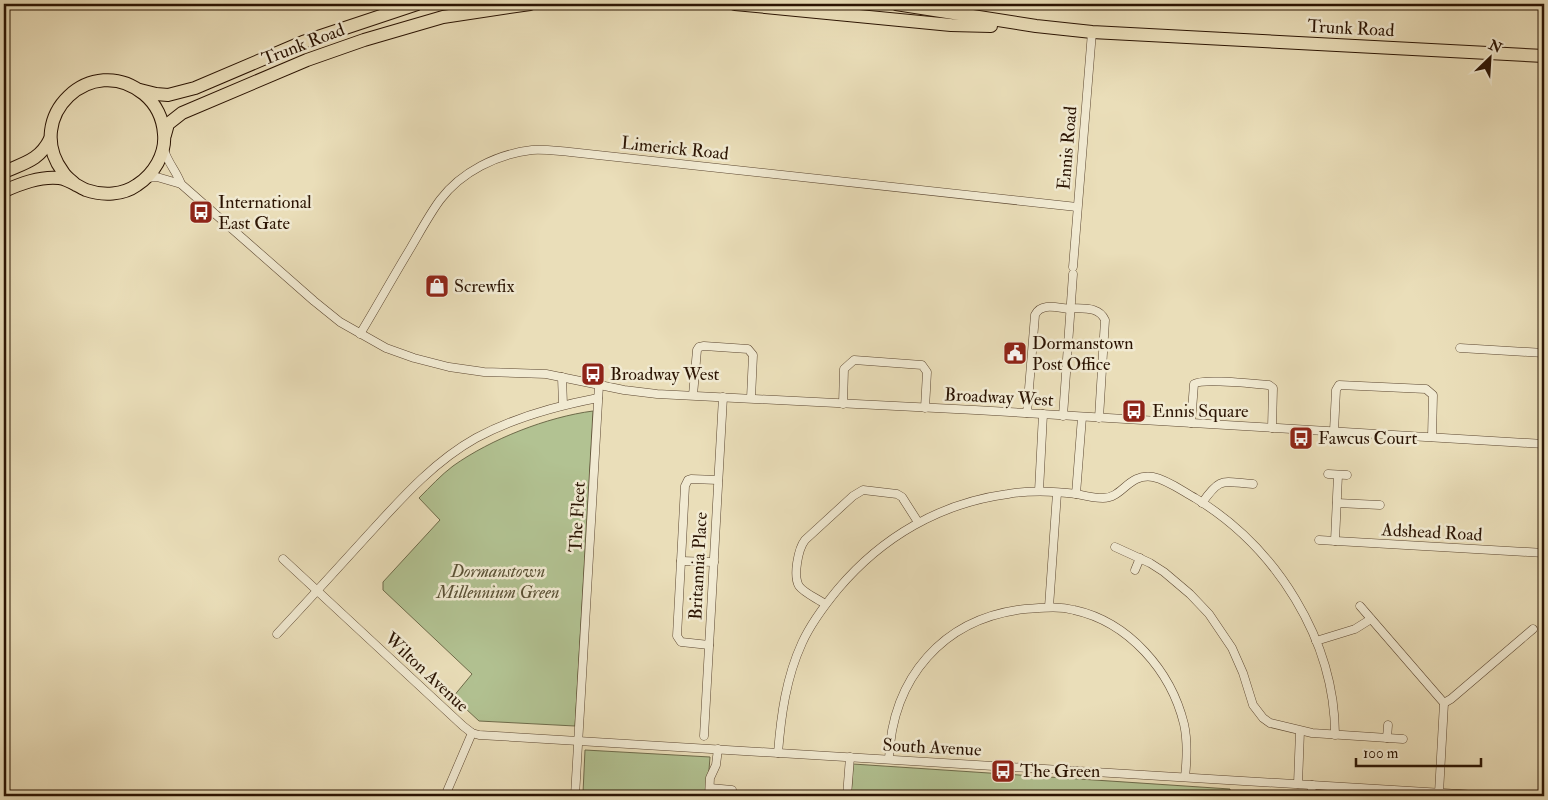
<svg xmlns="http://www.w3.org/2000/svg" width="1548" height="800" viewBox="0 0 1548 800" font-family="'IM FELL Double Pica',serif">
  <rect width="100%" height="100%" fill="#eadeb9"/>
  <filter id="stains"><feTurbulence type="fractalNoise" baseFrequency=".004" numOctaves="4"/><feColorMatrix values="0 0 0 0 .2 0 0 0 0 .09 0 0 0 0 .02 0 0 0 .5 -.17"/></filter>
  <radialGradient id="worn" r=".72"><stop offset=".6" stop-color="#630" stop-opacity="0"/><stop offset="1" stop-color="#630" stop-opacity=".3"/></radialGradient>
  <g fill="#b2c292" stroke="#6e6b4a">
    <path d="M 593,411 L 575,726 L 479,721 L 453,697 L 472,674 L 383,590 L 383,582 L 440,520 L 419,498 C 430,487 441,475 453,466 C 491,439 547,417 593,411 Z"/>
    <path d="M 585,750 L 710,757 L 707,796 L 581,796 L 583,793 Z"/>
    <path d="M 853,764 L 1230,789 L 1230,796 L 851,796 Z"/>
  </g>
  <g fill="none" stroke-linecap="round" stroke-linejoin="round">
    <g stroke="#5b4630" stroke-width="9">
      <g id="minor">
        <path d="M 164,150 C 168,163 177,172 181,184"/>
        <path d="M 147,178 L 157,177 L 181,184 L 314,301 L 340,322 L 386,348 L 414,358 L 449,367 L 484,372 L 546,374 L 624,390 L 657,394 L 975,410 L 1544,444"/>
        <path d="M 1073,267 L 1092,32"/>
        <path d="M 1070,308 C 1083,309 1099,306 1105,320 L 1099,418"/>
        <path d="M 360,334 C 377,306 393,277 410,249 C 420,232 429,215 440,200 C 461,172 497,154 532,150 C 544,149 557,151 570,152 L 1077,207"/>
        <path d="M 1460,348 L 1544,353"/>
        <path d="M 562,377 L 563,405"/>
        <path d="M 693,395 L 697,350 L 699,347 L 704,346 L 748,349 L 753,355 L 751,398"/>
        <path d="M 843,404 L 844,369 L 854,360 L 922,365 L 927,372 L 925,408"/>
        <path d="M 1027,413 L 1035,315 C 1041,302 1058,308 1070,309"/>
        <path d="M 1063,416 L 1073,274"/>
        <path d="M 1191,423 L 1194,384 C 1202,378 1255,384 1269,385 L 1273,388 L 1272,428"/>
        <path d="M 1334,431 L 1336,390 L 1339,385 L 1426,389 L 1433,395 L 1432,437"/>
        <path d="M 1328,474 L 1347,475"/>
        <path d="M 1039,491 L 1043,414"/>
        <path d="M 1076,494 L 1082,417"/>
        <path d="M 1202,503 C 1221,476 1222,482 1253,484"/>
        <path d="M 1337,503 L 1380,505"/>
        <path d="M 1319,540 L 1544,553"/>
        <path d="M 1335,541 L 1338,475"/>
        <path d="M 1115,547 L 1150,563 L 1164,572 L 1190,594 L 1209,614 L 1232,648 L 1243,673 L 1253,705 L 1263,718 L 1270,723 L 1312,733 L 1403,739"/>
        <path d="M 283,559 L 463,726 L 472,733 L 479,735 L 1493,796"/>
        <path d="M 681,561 L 714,562"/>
        <path d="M 1135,570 L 1140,558"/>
        <path d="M 825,604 C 818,599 804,593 799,586 C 793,576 798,549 805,540 L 853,496 L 863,490 L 897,494 L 902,497 L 918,522"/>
        <path d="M 1360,606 L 1444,703 L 1439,793"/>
        <path d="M 1049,607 L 1057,493"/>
        <path d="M 277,634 C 307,602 337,569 367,536 C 400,500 433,462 476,438 C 515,417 556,406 598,398"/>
        <path d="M 1316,641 L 1355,629 L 1371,619"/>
        <path d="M 709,645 L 681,642 L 677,636 L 685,486 L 688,480 L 691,479 L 718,480"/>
        <path d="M 1444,703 L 1451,699 L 1533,629"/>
        <path d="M 704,736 L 723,397"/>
        <path d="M 1387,738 L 1388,725"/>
        <path d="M 778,753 C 781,715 786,678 802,643 C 811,623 824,606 838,589 C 882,537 940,503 1008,494 C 1031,490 1054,491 1077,494 C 1086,496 1094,498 1103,498 C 1123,498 1128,473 1153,477 C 1168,480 1182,491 1195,498 C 1276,547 1335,640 1335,735"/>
        <path d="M 889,759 C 892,678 943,618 1025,609 C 1042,608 1058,606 1074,610 C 1129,622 1171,671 1184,724 C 1188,742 1187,759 1185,777"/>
        <path d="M 1298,784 L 1300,731"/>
        <path d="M 710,788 L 732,790"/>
        <path d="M 445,796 L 472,733"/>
        <path d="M 575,796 L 599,385"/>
        <path d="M 709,796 L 710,778 L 716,765 L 718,749"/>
        <path d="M 847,796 L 850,757"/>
        <path d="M 1311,796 L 1312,785"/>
      </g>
    </g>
    <g stroke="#2b1403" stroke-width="14">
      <g id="primary">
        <path d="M 735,4 L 951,25 L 991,26"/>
        <path d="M 896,4 L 1036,26 L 1092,32 L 1544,56"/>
        <path d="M 140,90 L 156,94 L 168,95 L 195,88 L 303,42 L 417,4"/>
        <path d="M 165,135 L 168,124 L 182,113 L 307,60 L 364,40 L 443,17 L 530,4"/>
        <path d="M 4,172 C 24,163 40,160 50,139"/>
        <path d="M 4,191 C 20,184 40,176 59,178 C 68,179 77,186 86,190 C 103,196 123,195 137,185 C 154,174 166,154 164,134 C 163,119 156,104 144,94 C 92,51 22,117 63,172 C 66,177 72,181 76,185"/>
      </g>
    </g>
    <use href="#minor" stroke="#f1ead2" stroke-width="8"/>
    <use href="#primary" stroke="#eadeb9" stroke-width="12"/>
  </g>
  <defs>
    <g id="bus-square" transform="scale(1.25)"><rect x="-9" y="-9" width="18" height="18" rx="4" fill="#8f2418" stroke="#f1ead2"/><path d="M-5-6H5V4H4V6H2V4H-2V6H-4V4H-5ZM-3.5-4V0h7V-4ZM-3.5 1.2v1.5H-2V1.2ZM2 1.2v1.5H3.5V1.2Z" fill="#fff"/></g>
    <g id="shop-square" transform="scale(1.25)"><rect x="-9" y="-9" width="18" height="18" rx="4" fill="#8f2418" stroke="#f1ead2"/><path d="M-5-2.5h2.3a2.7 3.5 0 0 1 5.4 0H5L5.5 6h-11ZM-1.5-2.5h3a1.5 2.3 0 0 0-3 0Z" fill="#fff"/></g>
    <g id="civic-square" transform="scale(1.25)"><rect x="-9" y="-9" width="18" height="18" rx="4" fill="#8f2418" stroke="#f1ead2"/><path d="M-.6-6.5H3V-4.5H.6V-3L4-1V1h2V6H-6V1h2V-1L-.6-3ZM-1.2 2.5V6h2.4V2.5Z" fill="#fff"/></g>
  </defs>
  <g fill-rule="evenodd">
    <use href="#bus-square" x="201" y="212"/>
    <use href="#shop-square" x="437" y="286"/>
    <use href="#civic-square" x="1015" y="353"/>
    <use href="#bus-square" x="593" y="374"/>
    <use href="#bus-square" x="1134" y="411"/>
    <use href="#bus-square" x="1301" y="438"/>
    <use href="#bus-square" x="1003" y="771"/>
  </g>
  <g text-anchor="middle" stroke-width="5" stroke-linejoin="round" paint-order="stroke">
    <g font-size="18" fill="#2b1403" stroke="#f1ead2">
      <text transform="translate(1351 28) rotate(3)" y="6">Trunk Road</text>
      <text transform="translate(303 44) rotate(-21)" y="6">Trunk Road</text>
      <text transform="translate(675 148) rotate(6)" y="6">Limerick Road</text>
      <text transform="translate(1067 148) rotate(-85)" y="6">Ennis Road</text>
      <text transform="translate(999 397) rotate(3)" y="6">Broadway West</text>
      <text transform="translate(577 517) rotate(-87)" y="6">The Fleet</text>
      <text transform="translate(1432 532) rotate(3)" y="6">Adshead Road</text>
      <text transform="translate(698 566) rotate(-87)" y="6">Britannia Place</text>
      <text transform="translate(427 672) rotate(43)" y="6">Wilton Avenue</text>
      <text transform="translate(932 747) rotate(3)" y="6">South Avenue</text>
    </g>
    <g font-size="18" fill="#2b1403" stroke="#f1ead2" text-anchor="start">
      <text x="218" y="208">International<tspan x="218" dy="21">East Gate</tspan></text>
      <text x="454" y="292">Screwfix</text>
      <text x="1032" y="349">Dormanstown<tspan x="1032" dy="21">Post Office</tspan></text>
      <text x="610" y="380">Broadway West</text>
      <text x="1152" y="417">Ennis Square</text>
      <text x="1318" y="444">Fawcus Court</text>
      <text x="1020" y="777">The Green</text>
    </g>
    <g font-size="18" font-style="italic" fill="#5a5135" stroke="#f1ead2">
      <text x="498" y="577">Dormanstown<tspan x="498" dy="21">Millennium Green</tspan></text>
    </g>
  </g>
  <rect width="1548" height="800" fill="none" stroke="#eadeb9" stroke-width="20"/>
  <rect x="5" y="5" width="1538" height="790" fill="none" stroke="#2b1403" stroke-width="2.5"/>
  <rect x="10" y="10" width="1528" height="780" fill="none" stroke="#2b1403"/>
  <g transform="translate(1490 58) rotate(25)" stroke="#f1ead2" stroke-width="4" paint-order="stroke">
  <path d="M0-4L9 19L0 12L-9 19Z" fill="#2b1403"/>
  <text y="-8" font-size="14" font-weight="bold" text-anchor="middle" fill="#2b1403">N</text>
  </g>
  <path d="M1356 758v8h125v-8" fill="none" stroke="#2b1403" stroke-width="2.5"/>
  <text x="1363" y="758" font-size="15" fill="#2b1403" stroke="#f1ead2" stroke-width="4" paint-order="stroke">100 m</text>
  <rect width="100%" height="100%" filter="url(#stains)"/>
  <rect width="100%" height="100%" fill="url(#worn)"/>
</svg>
